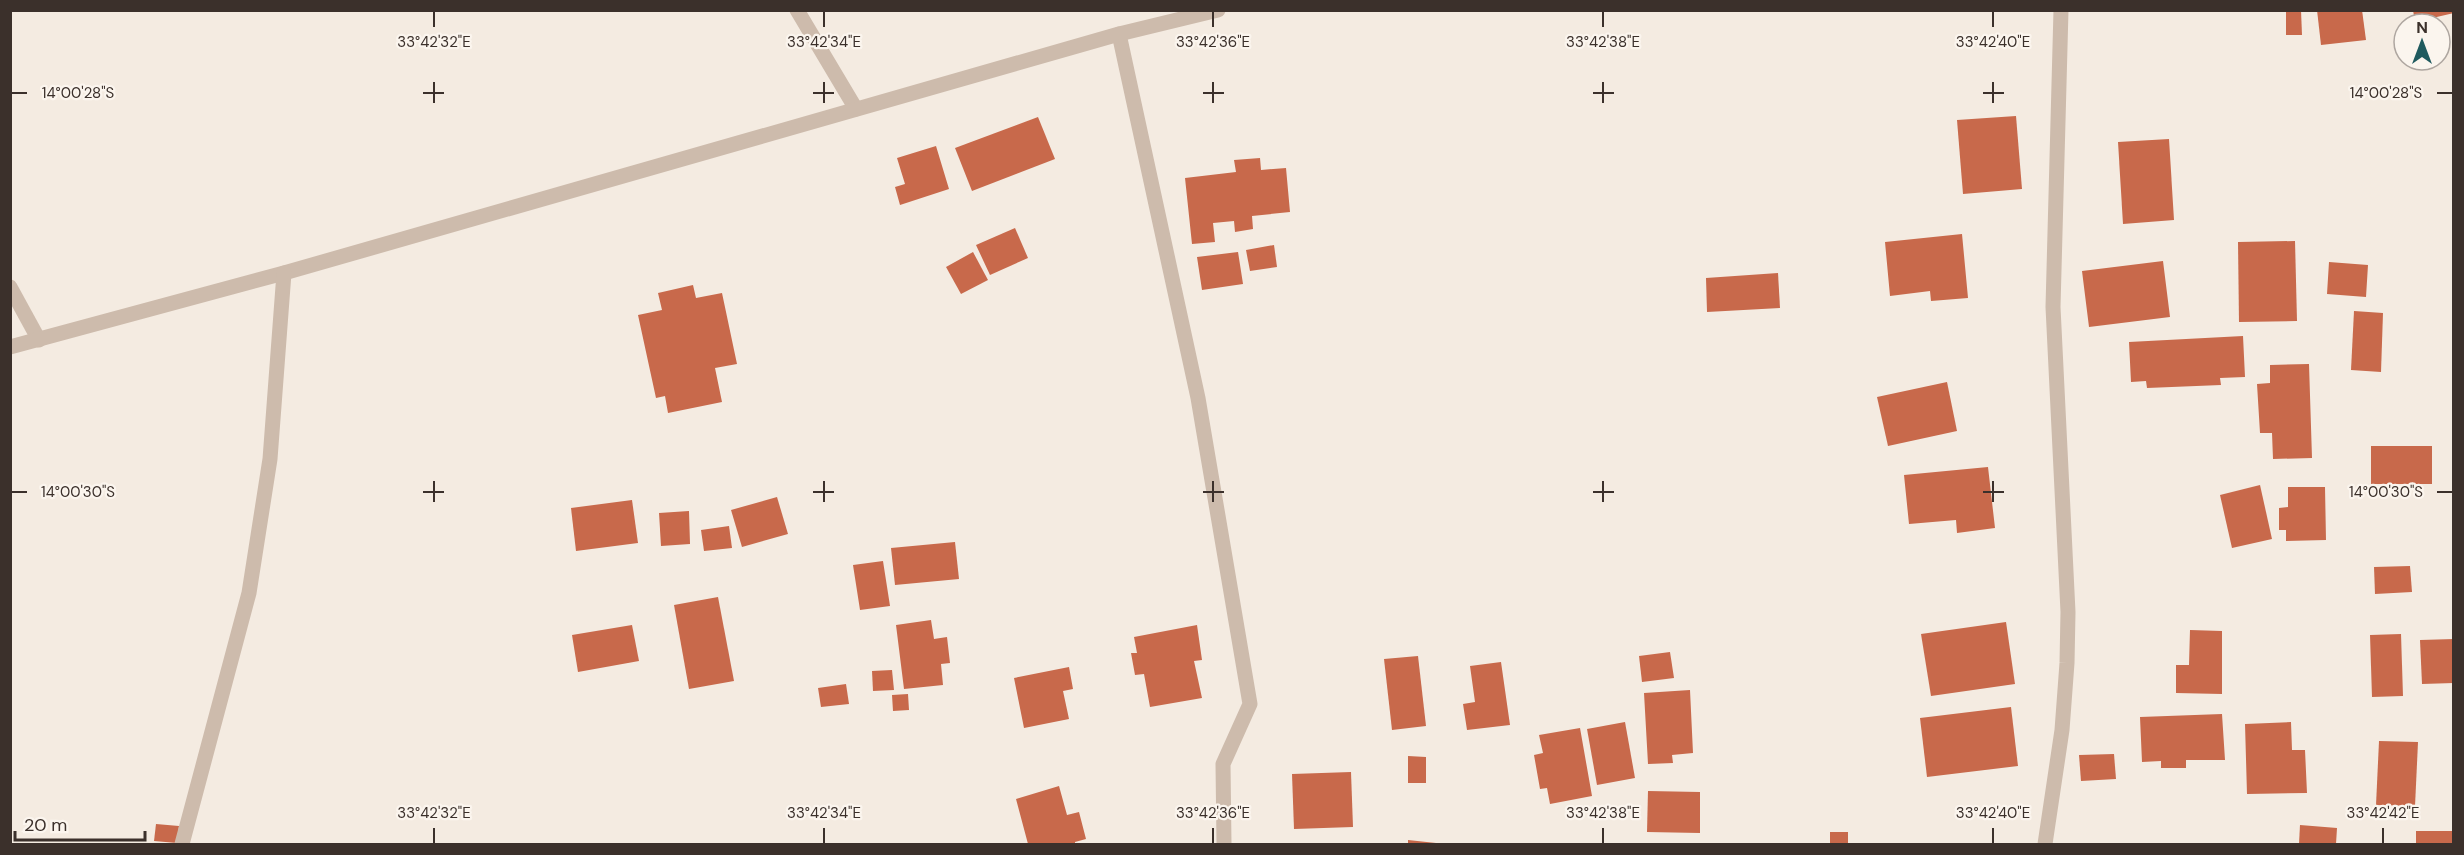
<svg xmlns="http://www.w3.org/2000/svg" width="2464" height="855" viewBox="0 0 2464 855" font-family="'DM Sans',sans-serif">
  <rect width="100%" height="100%" fill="#f4ebe1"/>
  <g fill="#c8694b">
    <path d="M 2286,10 L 2301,10 L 2302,35 L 2286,35 Z"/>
    <path d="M 2317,10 L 2362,10 L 2366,40 L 2321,45 Z"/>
    <path d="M 2413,10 L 2454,10 L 2454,13 L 2415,22 Z"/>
    <path d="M 2016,116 L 2022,189 L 1963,194 L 1957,120 Z"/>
    <path d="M 1038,117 L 1055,159 L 972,191 L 955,148 Z"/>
    <path d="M 2169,139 L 2174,220 L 2123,224 L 2118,142 Z"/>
    <path d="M 936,146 L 949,189 L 900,205 L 895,187 L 905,184 L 897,158 Z"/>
    <path d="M 1260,158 L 1261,170 L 1286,168 L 1290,212 L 1252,216 L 1253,229 L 1235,232 L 1234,221 L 1213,223 L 1215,242 L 1192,244 L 1185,178 L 1236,172 L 1234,160 Z"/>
    <path d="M 1015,228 L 1028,258 L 990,275 L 976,245 Z"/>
    <path d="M 1962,234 L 1968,298 L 1931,301 L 1930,291 L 1890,296 L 1885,242 Z"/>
    <path d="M 2295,241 L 2297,321 L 2239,322 L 2238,242 Z"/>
    <path d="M 1274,245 L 1277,267 L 1250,271 L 1246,250 Z"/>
    <path d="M 973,252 L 988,280 L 961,294 L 946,267 Z"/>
    <path d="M 1238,252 L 1243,284 L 1202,290 L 1197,257 Z"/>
    <path d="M 2163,261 L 2170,317 L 2089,327 L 2082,271 Z"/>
    <path d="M 2329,262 L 2368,265 L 2366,297 L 2327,294 Z"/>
    <path d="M 1778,273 L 1780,308 L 1707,312 L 1706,278 Z"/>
    <path d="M 693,285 L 696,298 L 722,293 L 737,364 L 715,368 L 722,402 L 668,413 L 665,396 L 656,398 L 638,315 L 662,310 L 658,293 Z"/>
    <path d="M 2354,311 L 2383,313 L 2381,372 L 2351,370 Z"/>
    <path d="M 2243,336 L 2245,377 L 2220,378 L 2221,385 L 2147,388 L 2146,381 L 2131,382 L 2129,342 Z"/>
    <path d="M 2309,364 L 2312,458 L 2273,459 L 2272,433 L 2260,433 L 2257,384 L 2270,383 L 2270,365 Z"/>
    <path d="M 1947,382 L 1957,431 L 1888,446 L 1877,397 Z"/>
    <rect x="2371" y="446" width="61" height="38"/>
    <path d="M 1988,467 L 1995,528 L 1957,533 L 1956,520 L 1909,524 L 1904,475 Z"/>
    <path d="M 2260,485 L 2272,539 L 2232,548 L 2220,495 Z"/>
    <path d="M 2288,487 L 2325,487 L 2326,540 L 2286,541 L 2286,530 L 2279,530 L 2279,508 L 2288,507 Z"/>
    <path d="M 777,497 L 788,534 L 742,547 L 731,510 Z"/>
    <path d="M 632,500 L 638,543 L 576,551 L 571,508 Z"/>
    <path d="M 689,511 L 690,544 L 661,546 L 659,513 Z"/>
    <path d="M 729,526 L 732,548 L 704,551 L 701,530 Z"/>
    <path d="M 955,542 L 959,579 L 895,585 L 891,548 Z"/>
    <path d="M 883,561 L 890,606 L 860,610 L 853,565 Z"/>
    <path d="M 2410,566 L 2412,592 L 2375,594 L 2374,567 Z"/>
    <path d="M 718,597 L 734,681 L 689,689 L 674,605 Z"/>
    <path d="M 931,620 L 934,639 L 947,637 L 950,663 L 941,664 L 943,685 L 904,689 L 896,625 Z"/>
    <path d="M 2006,622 L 2015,684 L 1931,696 L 1921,634 Z"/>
    <path d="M 632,625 L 639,661 L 578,672 L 572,635 Z"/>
    <path d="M 1197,625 L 1202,660 L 1194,661 L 1202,698 L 1150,707 L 1144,674 L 1135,675 L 1131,653 L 1137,653 L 1134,637 Z"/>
    <path d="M 2190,630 L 2222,631 L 2222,694 L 2176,693 L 2176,665 L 2189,665 Z"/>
    <path d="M 2401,634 L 2403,696 L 2372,697 L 2370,635 Z"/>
    <path d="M 2454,639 L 2454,683 L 2422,684 L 2420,640 Z"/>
    <path d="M 1670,652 L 1674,678 L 1642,682 L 1639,656 Z"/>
    <path d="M 1418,656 L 1426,726 L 1392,730 L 1384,659 Z"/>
    <path d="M 1501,662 L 1510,725 L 1467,730 L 1463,704 L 1475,702 L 1470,666 Z"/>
    <path d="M 1069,667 L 1073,689 L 1063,691 L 1069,719 L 1024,728 L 1014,678 Z"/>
    <path d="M 892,670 L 894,690 L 873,691 L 872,671 Z"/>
    <path d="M 846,684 L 849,704 L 821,707 L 818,688 Z"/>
    <path d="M 1690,690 L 1693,753 L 1672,755 L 1673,763 L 1648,764 L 1644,693 Z"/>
    <path d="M 908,694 L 909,710 L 893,711 L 892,695 Z"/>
    <path d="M 2011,707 L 2018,766 L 1927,777 L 1920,718 Z"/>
    <path d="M 2222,714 L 2225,760 L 2186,760 L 2186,768 L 2161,768 L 2161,761 L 2142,762 L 2140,717 Z"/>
    <path d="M 1625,722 L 1635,778 L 1597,785 L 1587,729 Z"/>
    <path d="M 2291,722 L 2292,750 L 2305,750 L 2307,793 L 2247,794 L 2245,724 Z"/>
    <path d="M 1580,728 L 1592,796 L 1550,804 L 1547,788 L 1540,789 L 1534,755 L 1543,753 L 1539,735 Z"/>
    <path d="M 2379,741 L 2418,742 L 2415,806 L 2376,805 Z"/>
    <path d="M 2114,754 L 2116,779 L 2081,781 L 2079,755 Z"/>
    <path d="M 1408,756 L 1426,757 L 1426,783 L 1408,783 Z"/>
    <path d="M 1351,772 L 1353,827 L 1294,829 L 1292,774 Z"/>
    <path d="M 1059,786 L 1067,815 L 1079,812 L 1086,839 L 1075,842 L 1075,844 L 1028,844 L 1016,799 Z"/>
    <path d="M 1648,791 L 1700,792 L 1700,833 L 1647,832 Z"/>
    <path d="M 156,824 L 179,826 L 177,843 L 154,841 Z"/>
    <path d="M 2300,825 L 2337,828 L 2336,844 L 2299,844 Z"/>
    <rect x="2416" y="831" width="38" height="13"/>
    <rect x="1830" y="832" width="18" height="12"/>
    <path d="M 1408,840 L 1436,843 L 1436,844 L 1408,844 Z"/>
  </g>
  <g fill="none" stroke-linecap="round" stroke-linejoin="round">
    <g stroke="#cdbbac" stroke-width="15">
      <path d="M 797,10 L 856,109"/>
      <path d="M 1119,34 L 1198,398 L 1250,704 L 1223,764 L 1224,844"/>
      <path d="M 10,287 L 39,340"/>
      <path d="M 10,347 L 284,273 L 1119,34 L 1218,10"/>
      <path d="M 182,844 L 249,593 L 270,459 L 284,273"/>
      <path d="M 2045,844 L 2062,730 L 2067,663 L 2068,612 L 2053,307 L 2061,10"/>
    </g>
  </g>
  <path fill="none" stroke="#3b302b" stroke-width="2" d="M 434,12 L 434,27M 824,12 L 824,27M 1213,12 L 1213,27M 1603,12 L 1603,27M 1993,12 L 1993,27M 434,82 L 434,103M 824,82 L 824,103M 1213,82 L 1213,103M 1603,82 L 1603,103M 1993,82 L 1993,103M 12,93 L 27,93M 423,93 L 444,93M 813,93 L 834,93M 1203,93 L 1224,93M 1593,93 L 1614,93M 1983,93 L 2004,93M 2437,93 L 2452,93M 434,481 L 434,502M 824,481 L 824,502M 1213,481 L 1213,502M 1603,481 L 1603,502M 1993,481 L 1993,502M 12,492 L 27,492M 423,492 L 444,492M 813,492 L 834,492M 1203,492 L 1224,492M 1593,492 L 1614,492M 1983,492 L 2004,492M 2437,492 L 2452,492M 434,828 L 434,843M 824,828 L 824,843M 1213,828 L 1213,843M 1603,828 L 1603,843M 1993,828 L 1993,843M 2383,828 L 2383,843"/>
  <g font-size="15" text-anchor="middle" fill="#3b302b" stroke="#fbf5ee" stroke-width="4.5" stroke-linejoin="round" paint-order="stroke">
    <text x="434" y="47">33°42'32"E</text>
    <text x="824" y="47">33°42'34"E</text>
    <text x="1213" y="47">33°42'36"E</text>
    <text x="1603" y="47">33°42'38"E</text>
    <text x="1993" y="47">33°42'40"E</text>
    <text x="78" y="98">14°00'28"S</text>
    <text x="2386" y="98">14°00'28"S</text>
    <text x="78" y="497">14°00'30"S</text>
    <text x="2386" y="497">14°00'30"S</text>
    <text x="434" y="818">33°42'32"E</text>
    <text x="824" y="818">33°42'34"E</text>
    <text x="1213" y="818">33°42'36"E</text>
    <text x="1603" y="818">33°42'38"E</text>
    <text x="1993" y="818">33°42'40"E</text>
    <text x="2383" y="818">33°42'42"E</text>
  </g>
  <rect width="2464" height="855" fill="none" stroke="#3b302b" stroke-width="24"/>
  <g transform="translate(2422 42)"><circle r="28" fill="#fbf5ee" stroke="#aea6a0" stroke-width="1.5"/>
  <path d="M0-4.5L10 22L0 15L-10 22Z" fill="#1f5a5e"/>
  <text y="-9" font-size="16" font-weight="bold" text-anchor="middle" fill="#3b302b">N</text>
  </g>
  <path d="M15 831v9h130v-9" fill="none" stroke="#3b302b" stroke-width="3"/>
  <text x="24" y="831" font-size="18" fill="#3b302b" stroke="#fbf5ee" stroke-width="4.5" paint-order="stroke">20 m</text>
</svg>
